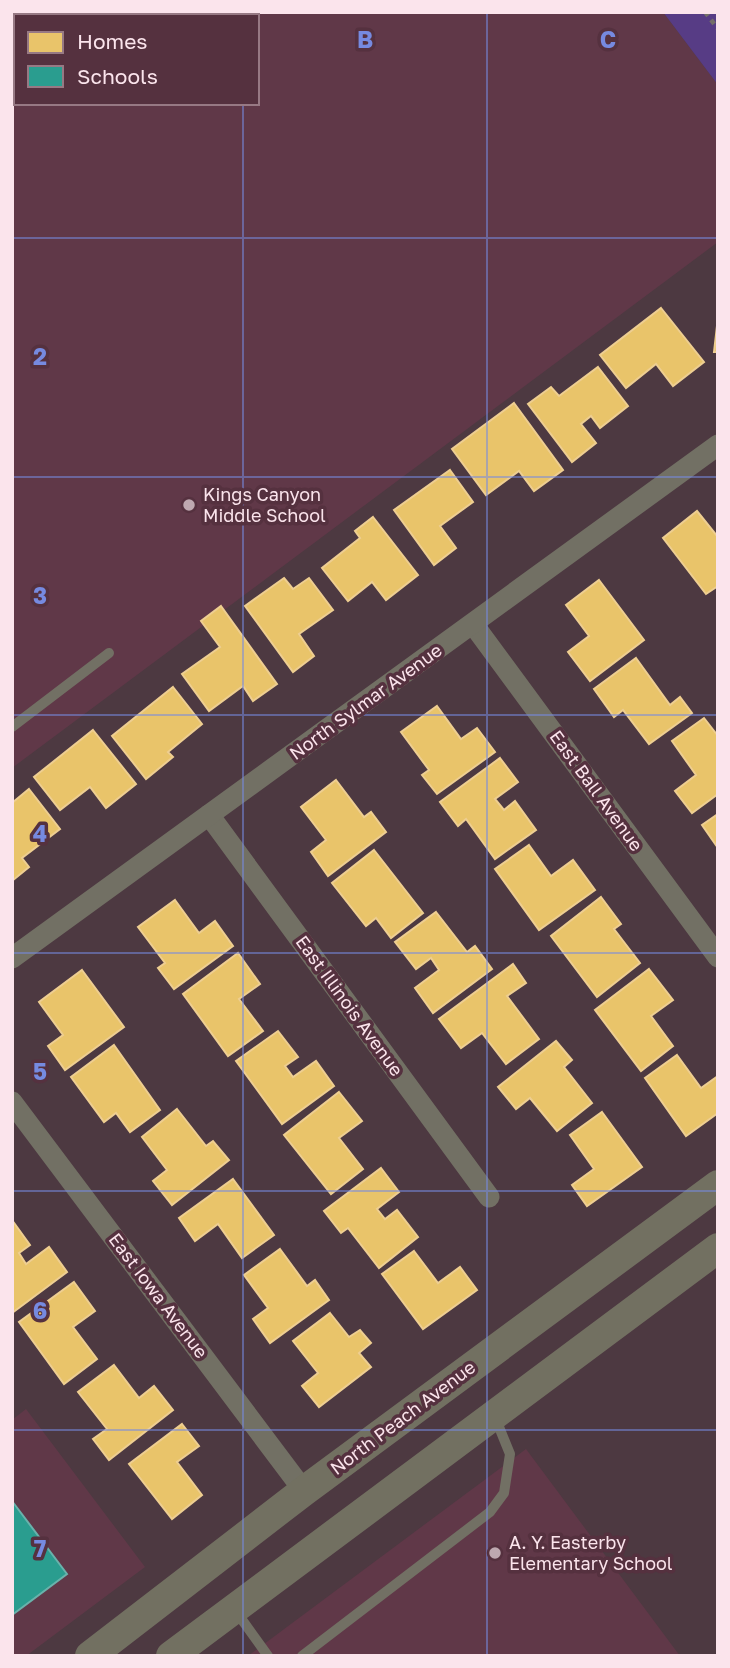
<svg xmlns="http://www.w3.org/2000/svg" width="730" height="1668" viewBox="0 0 730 1668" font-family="'Golos Text',sans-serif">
  <rect width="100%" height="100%" fill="#4d3941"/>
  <g fill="#603848" fill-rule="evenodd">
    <path d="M 12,12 L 663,12 L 718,85 L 718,242 L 12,768 ZM 16,16 L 257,16 L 257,103 L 16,103 Z"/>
    <path d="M 26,1409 L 145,1567 L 26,1656 L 12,1656 L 12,1420 Z"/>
    <path d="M 526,1449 L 680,1656 L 248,1656 Z"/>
  </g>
  <path fill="#573c85" d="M 663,12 L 718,12 L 718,85 Z"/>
  <g fill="#e9c46a" stroke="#eece91" stroke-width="2">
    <path d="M 661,308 L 704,362 L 673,386 L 656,364 L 626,388 L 600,355 Z"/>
    <path d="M 718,317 L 718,352 L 714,352 Z"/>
    <path d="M 598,367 L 628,406 L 600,428 L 591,416 L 581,424 L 596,443 L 572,462 L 528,404 L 551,387 L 559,396 Z"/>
    <path d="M 514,403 L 563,470 L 534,491 L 519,471 L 486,495 L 452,449 Z"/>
    <path d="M 450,470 L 473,502 L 440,526 L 456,548 L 434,565 L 394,510 Z"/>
    <path d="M 697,511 L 718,537 L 718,586 L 706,594 L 663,538 Z"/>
    <path d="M 373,517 L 418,575 L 386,600 L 372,582 L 348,601 L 322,568 L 360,538 L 355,531 Z"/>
    <path d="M 284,578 L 293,589 L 309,578 L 333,610 L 299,634 L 314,656 L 293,672 L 245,606 Z"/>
    <path d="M 599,580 L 644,640 L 590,681 L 568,652 L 589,636 L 566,605 Z"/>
    <path d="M 221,606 L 277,684 L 253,701 L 243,686 L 209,711 L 182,674 L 220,647 L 201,621 Z"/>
    <path d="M 636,658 L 670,705 L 680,697 L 692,713 L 649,744 L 623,710 L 614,717 L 594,689 Z"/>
    <path d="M 173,687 L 202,724 L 168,752 L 173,757 L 146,779 L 112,736 Z"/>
    <path d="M 437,706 L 461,739 L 477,728 L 495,752 L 437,794 L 422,775 L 429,770 L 401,732 Z"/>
    <path d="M 704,718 L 718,736 L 718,794 L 692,813 L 675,791 L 696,775 L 672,741 Z"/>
    <path d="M 93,730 L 136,784 L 106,808 L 90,787 L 60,810 L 34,777 Z"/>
    <path d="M 500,758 L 518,782 L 495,799 L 504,810 L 515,801 L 536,830 L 495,859 L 466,819 L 458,826 L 440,802 Z"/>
    <path d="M 336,780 L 364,817 L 371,812 L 386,832 L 328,876 L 311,852 L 326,840 L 301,807 Z"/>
    <path d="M 29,789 L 60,829 L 22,858 L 29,867 L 12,881 L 12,803 Z"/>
    <path d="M 718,814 L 718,848 L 702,825 Z"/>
    <path d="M 529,845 L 551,876 L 573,860 L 595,890 L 539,930 L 495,869 Z"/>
    <path d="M 374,850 L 423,913 L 391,938 L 376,918 L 366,926 L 332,883 Z"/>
    <path d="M 601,897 L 621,924 L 614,929 L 640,963 L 597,997 L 551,936 Z"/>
    <path d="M 175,900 L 199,933 L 215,921 L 233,946 L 174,989 L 158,968 L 165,963 L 138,927 Z"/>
    <path d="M 436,912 L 467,952 L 475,946 L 492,969 L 433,1013 L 415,988 L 439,970 L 431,958 L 416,969 L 395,942 Z"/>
    <path d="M 238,953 L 260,984 L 239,999 L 263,1031 L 228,1056 L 183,994 Z"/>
    <path d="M 513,964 L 526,983 L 507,996 L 539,1039 L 506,1064 L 482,1033 L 461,1048 L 439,1019 Z"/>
    <path d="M 649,969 L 673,1000 L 651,1016 L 673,1046 L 641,1071 L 595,1010 Z"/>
    <path d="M 82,970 L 124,1027 L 65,1070 L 48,1046 L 63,1035 L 39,1002 Z"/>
    <path d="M 278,1031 L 298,1057 L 285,1066 L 293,1077 L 316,1061 L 334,1086 L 282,1124 L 236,1061 Z"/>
    <path d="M 556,1041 L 572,1060 L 564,1067 L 592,1103 L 557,1131 L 530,1098 L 516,1109 L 498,1087 Z"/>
    <path d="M 114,1045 L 160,1110 L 130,1132 L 116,1113 L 104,1122 L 71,1077 Z"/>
    <path d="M 677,1055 L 701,1088 L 718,1076 L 718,1113 L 686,1136 L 645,1078 Z"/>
    <path d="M 339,1092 L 362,1121 L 339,1138 L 363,1169 L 331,1194 L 284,1135 Z"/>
    <path d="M 177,1109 L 206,1146 L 213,1141 L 229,1160 L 172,1205 L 153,1181 L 167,1170 L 142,1137 Z"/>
    <path d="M 602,1112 L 642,1167 L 587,1206 L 572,1185 L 594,1169 L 570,1135 Z"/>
    <path d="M 381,1168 L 399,1192 L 377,1209 L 385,1219 L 397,1210 L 418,1237 L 379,1268 L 348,1228 L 341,1233 L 324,1211 Z"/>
    <path d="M 233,1179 L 274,1235 L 242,1258 L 218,1224 L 195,1241 L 179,1218 Z"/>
    <path d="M 12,1220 L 30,1245 L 19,1253 L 26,1264 L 49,1247 L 67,1272 L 12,1313 Z"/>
    <path d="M 280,1249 L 307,1286 L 315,1280 L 329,1300 L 270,1343 L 253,1319 L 268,1308 L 244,1275 Z"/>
    <path d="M 414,1251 L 438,1283 L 460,1267 L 477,1290 L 423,1329 L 382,1274 Z"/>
    <path d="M 74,1282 L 95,1311 L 73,1327 L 97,1359 L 64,1384 L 19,1322 Z"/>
    <path d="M 330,1313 L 349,1337 L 360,1330 L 371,1343 L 359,1353 L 371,1367 L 319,1407 L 302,1386 L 318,1373 L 293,1341 Z"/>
    <path d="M 114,1365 L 139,1398 L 154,1386 L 173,1410 L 109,1460 L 93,1439 L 107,1429 L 78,1392 Z"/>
    <path d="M 182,1424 L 199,1446 L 177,1462 L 202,1495 L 172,1519 L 129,1464 Z"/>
  </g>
  <path fill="#2a9d8f" stroke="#69b2ab" stroke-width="2" d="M 12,1501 L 67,1574 L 12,1615 Z"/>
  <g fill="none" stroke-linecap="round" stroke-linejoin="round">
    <path stroke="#746f69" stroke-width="4.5" stroke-dasharray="5 5" stroke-linecap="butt" d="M 705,12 L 718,29"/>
    <g stroke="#727064" stroke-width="10">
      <path d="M 12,727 L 109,653"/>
      <path d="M 235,1610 L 268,1656"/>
      <path d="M 302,1656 L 490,1512 L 504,1493 L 510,1454 L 495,1417"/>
    </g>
    <g stroke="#727064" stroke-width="21">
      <path d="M 473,624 L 718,957"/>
      <path d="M 209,815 L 489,1197"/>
      <path d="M 12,958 L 718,445"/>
      <path d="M 12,1102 L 304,1491"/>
    </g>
    <g stroke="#727061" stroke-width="30">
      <path d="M 90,1656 L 304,1491 L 718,1185"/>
      <path d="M 171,1656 L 718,1248"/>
    </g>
  </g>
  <path fill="none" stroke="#768ae0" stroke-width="2" stroke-opacity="0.55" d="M 243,12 L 243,16M 487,12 L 487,1656M 243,103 L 243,1656M 12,238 L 718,238M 12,477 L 718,477M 12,715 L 718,715M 12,953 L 718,953M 12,1191 L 718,1191M 12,1430 L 718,1430"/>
  <g fill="#bea8b0" stroke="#55313f" stroke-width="2.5">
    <circle cx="189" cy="505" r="7"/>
    <circle cx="495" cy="1553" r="7"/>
  </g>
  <g text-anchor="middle" stroke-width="7" stroke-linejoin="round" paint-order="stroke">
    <g font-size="18" fill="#fbe4ec" stroke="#55313f" text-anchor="start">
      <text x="203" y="501">Kings Canyon<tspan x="203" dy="21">Middle School</tspan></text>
      <text x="509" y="1549">A. Y. Easterby<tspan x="509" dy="21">Elementary School</tspan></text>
    </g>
    <g font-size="18" fill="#fbe4ec" stroke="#55313f">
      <text transform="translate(366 702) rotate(-36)" y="6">North Sylmar Avenue</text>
      <text transform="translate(596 791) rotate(54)" y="6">East Ball Avenue</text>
      <text transform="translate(349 1006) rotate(54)" y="6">East Illinois Avenue</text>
      <text transform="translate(158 1296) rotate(53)" y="6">East Iowa Avenue</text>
      <text transform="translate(403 1418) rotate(-37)" y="6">North Peach Avenue</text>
    </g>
  </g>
  <g font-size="23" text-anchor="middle" font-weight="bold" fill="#768ae0" stroke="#55313f" stroke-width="7" stroke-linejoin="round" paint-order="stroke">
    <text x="365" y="48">B</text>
    <text x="608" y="48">C</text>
    <text x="40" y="365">2</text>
    <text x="40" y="604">3</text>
    <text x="40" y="842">4</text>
    <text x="40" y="1080">5</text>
    <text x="40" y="1319">6</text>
    <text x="40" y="1557">7</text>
  </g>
  <rect width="730" height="1668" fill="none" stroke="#fbe4ec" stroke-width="28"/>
  <rect x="14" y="14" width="245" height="91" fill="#55313f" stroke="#977984" stroke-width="2"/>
  <rect x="28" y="32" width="35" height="21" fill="#e9c46a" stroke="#977984" stroke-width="2"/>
  <text x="77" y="49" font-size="21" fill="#fbe4ec">Homes</text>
  <rect x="28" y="66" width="35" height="21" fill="#2a9d8f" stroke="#977984" stroke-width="2"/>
  <text x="77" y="84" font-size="21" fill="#fbe4ec">Schools</text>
</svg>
